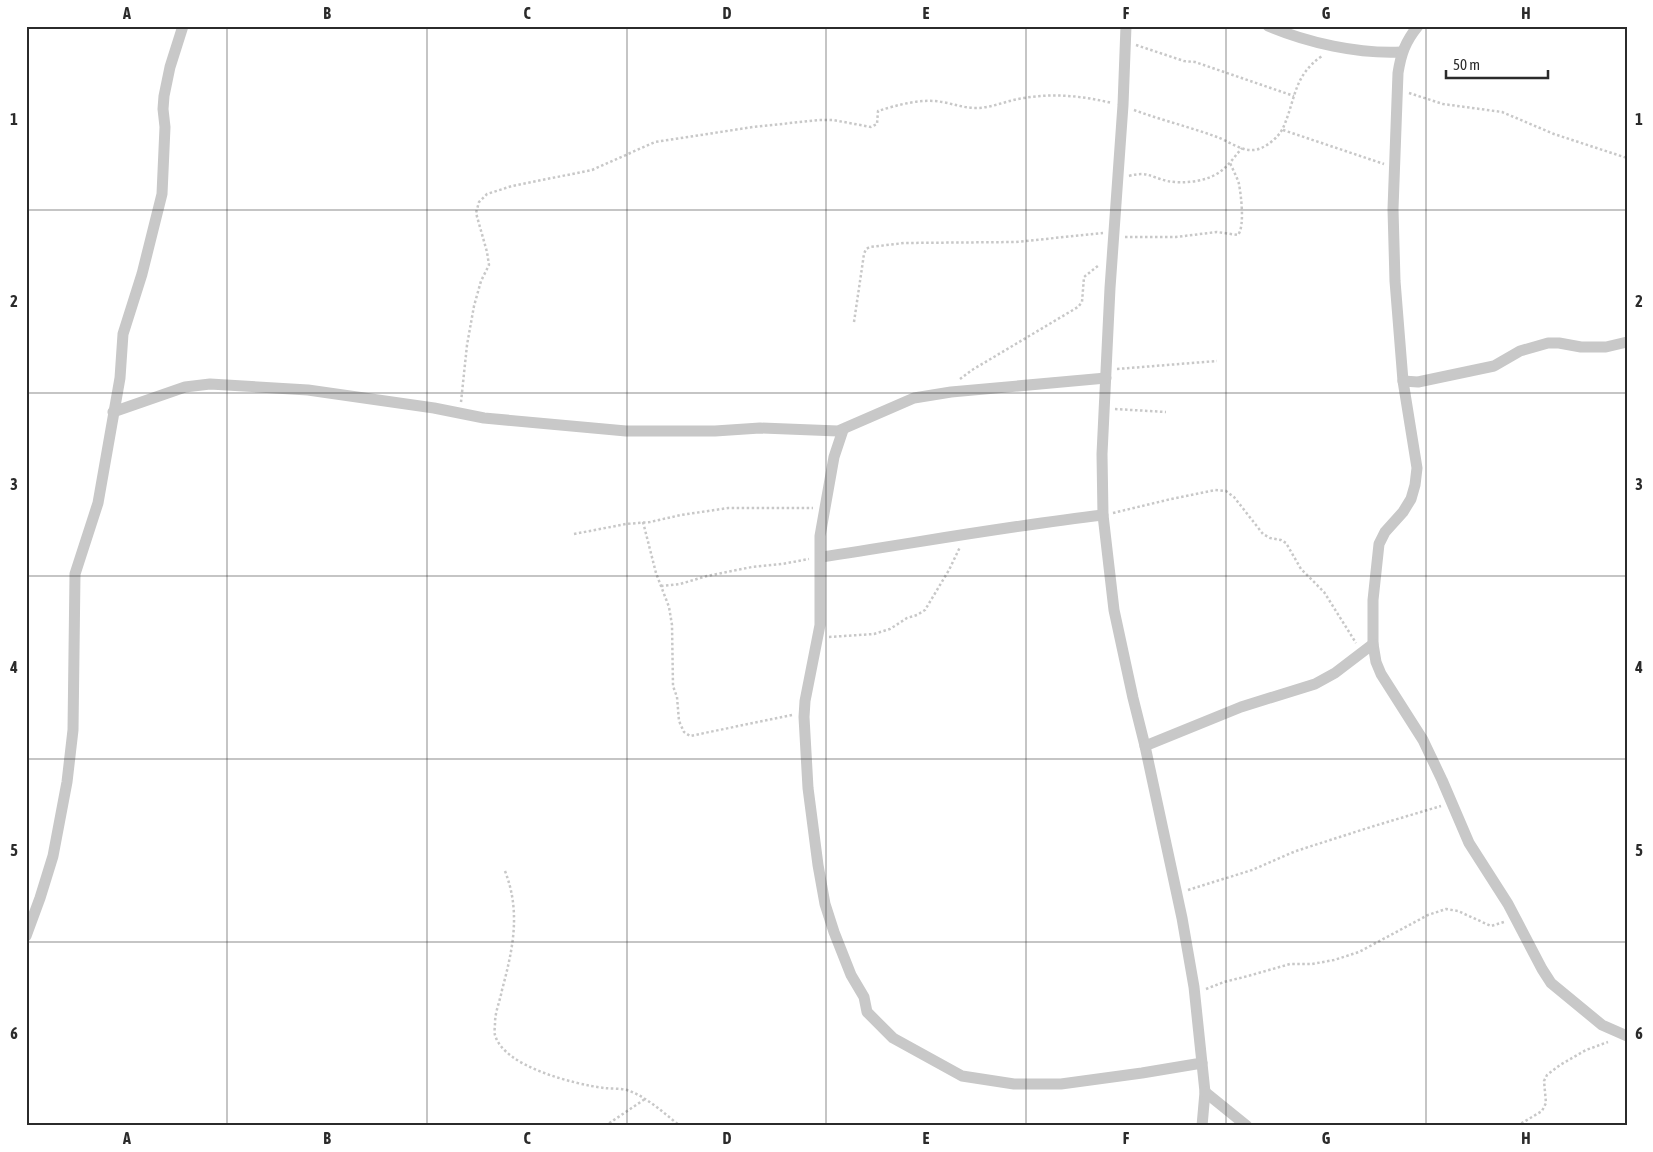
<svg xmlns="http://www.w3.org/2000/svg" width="1653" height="1152" viewBox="0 0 1653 1152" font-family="'Asap Condensed',sans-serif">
  <rect width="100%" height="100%" fill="#fff"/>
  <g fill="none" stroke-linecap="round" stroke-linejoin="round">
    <g stroke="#c8c8c8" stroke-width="2.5" stroke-dasharray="2.5 2.5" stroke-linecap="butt">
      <path d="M 1136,45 L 1184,61 L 1195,62 L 1294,96"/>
      <path d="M 1409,93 L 1443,104 L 1502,112 L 1554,134 L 1627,158"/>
      <path d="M 1134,110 C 1161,120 1190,127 1217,137 C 1228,141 1241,151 1253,150 C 1264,150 1279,137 1283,128 C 1296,99 1293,76 1322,56"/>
      <path d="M 1283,130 L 1384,164"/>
      <path d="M 1129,176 C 1147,171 1151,177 1167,181 C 1183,184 1207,182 1221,171 C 1229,165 1235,156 1242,148"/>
      <path d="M 1125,237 L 1176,237 L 1217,232 L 1238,235 C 1245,226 1241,195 1239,184 C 1237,177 1233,170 1230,163"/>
      <path d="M 854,322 L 864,254 L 866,249 L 870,247 L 904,243 L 1016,242 L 1103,233"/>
      <path d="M 1117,369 L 1217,361"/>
      <path d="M 960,379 L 972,370 L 1078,307 L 1082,302 L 1084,277 L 1099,265"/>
      <path d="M 461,402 L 467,345 L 474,306 L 481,281 L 489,265 L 487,252 L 476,213 L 479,202 L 487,194 L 512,186 L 592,170 L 655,142 L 753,127 L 819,120 L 833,120 L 871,127 L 877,124 L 878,111 C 897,105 922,98 942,102 C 954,104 964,108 976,108 C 992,108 1008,100 1024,98 C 1054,93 1083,96 1112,103"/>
      <path d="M 1115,409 L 1166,412"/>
      <path d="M 1113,513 L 1171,499 L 1215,490 L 1226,491 L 1234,497 L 1263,534 L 1270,538 L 1281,540 L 1286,543 L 1301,569 L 1324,592 L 1356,643"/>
      <path d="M 643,522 L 656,573 L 669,607 L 672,625 L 673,686 L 677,697 L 679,721 L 684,732 L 690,736 L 792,715"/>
      <path d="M 574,534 L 626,524 L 650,522 L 681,515 L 728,508 L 813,508"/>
      <path d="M 661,586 L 680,584 L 707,576 L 752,567 L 782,564 L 809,559"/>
      <path d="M 829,637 L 874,634 L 890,629 L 907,618 L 917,615 L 925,610 L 949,570 L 960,547"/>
      <path d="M 505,871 C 521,912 513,949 502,990 C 500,1001 495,1012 495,1023 C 495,1027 494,1032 495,1035 C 504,1067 574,1084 604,1088 C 612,1089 622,1088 630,1091 C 649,1099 664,1113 680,1126"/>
      <path d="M 1188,890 L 1252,870 L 1296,851 L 1374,826 L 1441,806"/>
      <path d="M 1206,989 L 1224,982 L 1248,976 L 1290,964 L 1312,964 L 1334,960 L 1359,952 L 1428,915 L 1446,909 L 1458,911 L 1491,926 L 1504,922"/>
      <path d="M 605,1126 L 645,1099"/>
      <path d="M 1517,1126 L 1542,1111 L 1546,1103 L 1544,1081 L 1547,1075 L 1560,1065 L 1586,1050 L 1608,1042"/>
    </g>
    <g stroke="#c8c8c8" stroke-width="11">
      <path d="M 1126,26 L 1123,105 L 1110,288 L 1102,454 L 1103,515 L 1114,610 L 1133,698 L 1145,746 L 1182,918 L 1194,987 L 1205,1092 L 1202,1126"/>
      <path d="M 1268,26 C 1308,43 1358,54 1401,52"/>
      <path d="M 1418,26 C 1405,42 1401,54 1398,73 L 1393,209 L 1395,281 L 1403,381 L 1417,468 L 1415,485 L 1411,499 L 1403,512 L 1385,532 L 1379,544 L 1373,600 L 1373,644 L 1376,662 L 1381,674 L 1423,740 L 1442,780 L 1469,843 L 1508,904 L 1542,969 L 1551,983 L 1602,1025 L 1627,1036"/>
      <path d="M 1403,381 L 1418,382 L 1494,366 L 1520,351 L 1548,343 L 1559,343 L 1581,347 L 1606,347 L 1627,342"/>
      <path d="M 113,412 L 185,387 L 210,384 L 308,390 L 434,408 L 484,418 L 626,431 L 715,431 L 760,428 L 838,431 L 914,398 L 951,392 L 1106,378"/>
      <path d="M 843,430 L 834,457 L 820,536 L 820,625 L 805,701 L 804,717 L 808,788 L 818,865 L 825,904 L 834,932 L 851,975 L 864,997 L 867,1012 L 893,1038 L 962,1076 L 1014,1084 L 1061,1084 L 1142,1073 L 1202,1063"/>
      <path d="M 821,557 C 915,543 1008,526 1103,515"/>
      <path d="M 1145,746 L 1241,707 L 1315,684 L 1335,673 L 1373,644"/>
      <path d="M 26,936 L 40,898 L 53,856 L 67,782 L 73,730 L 75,574 L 98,503 L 120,378 L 123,334 L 142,274 L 162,194 L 165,127 L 163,109 L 164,96 L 170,67 L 183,26"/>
      <path d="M 1205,1092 L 1247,1126"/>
    </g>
  </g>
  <path fill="none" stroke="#2b2b2b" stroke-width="1" stroke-opacity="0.55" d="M 227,26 L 227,1126M 427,26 L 427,1126M 627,26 L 627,1126M 826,26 L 826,1126M 1026,26 L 1026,1126M 1226,26 L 1226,1126M 1426,26 L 1426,1126M 26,210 L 1627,210M 26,393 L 1627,393M 26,576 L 1627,576M 26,759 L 1627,759M 26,942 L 1627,942"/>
  <rect width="1653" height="1152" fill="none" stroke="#ffffff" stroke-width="55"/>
  <path d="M1446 70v8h102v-8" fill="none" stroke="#2b2b2b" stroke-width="2.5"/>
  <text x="1453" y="70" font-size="15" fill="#2b2b2b" stroke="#ffffff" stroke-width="4" paint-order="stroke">50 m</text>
  <rect x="28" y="28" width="1598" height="1096" fill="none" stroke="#2b2b2b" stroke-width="2"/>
  <g font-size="16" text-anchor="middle" font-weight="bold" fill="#2b2b2b">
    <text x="127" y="19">A</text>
    <text x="327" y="19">B</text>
    <text x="527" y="19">C</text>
    <text x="727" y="19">D</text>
    <text x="926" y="19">E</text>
    <text x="1126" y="19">F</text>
    <text x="1326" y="19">G</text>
    <text x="1526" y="19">H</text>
    <text x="14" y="125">1</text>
    <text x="1639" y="125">1</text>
    <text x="14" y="307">2</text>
    <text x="1639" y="307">2</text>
    <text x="14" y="490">3</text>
    <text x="1639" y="490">3</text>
    <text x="14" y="673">4</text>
    <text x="1639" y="673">4</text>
    <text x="14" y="856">5</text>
    <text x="1639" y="856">5</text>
    <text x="14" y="1039">6</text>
    <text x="1639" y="1039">6</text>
    <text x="127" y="1144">A</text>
    <text x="327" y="1144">B</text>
    <text x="527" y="1144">C</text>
    <text x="727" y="1144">D</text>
    <text x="926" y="1144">E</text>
    <text x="1126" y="1144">F</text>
    <text x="1326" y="1144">G</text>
    <text x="1526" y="1144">H</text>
  </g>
</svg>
